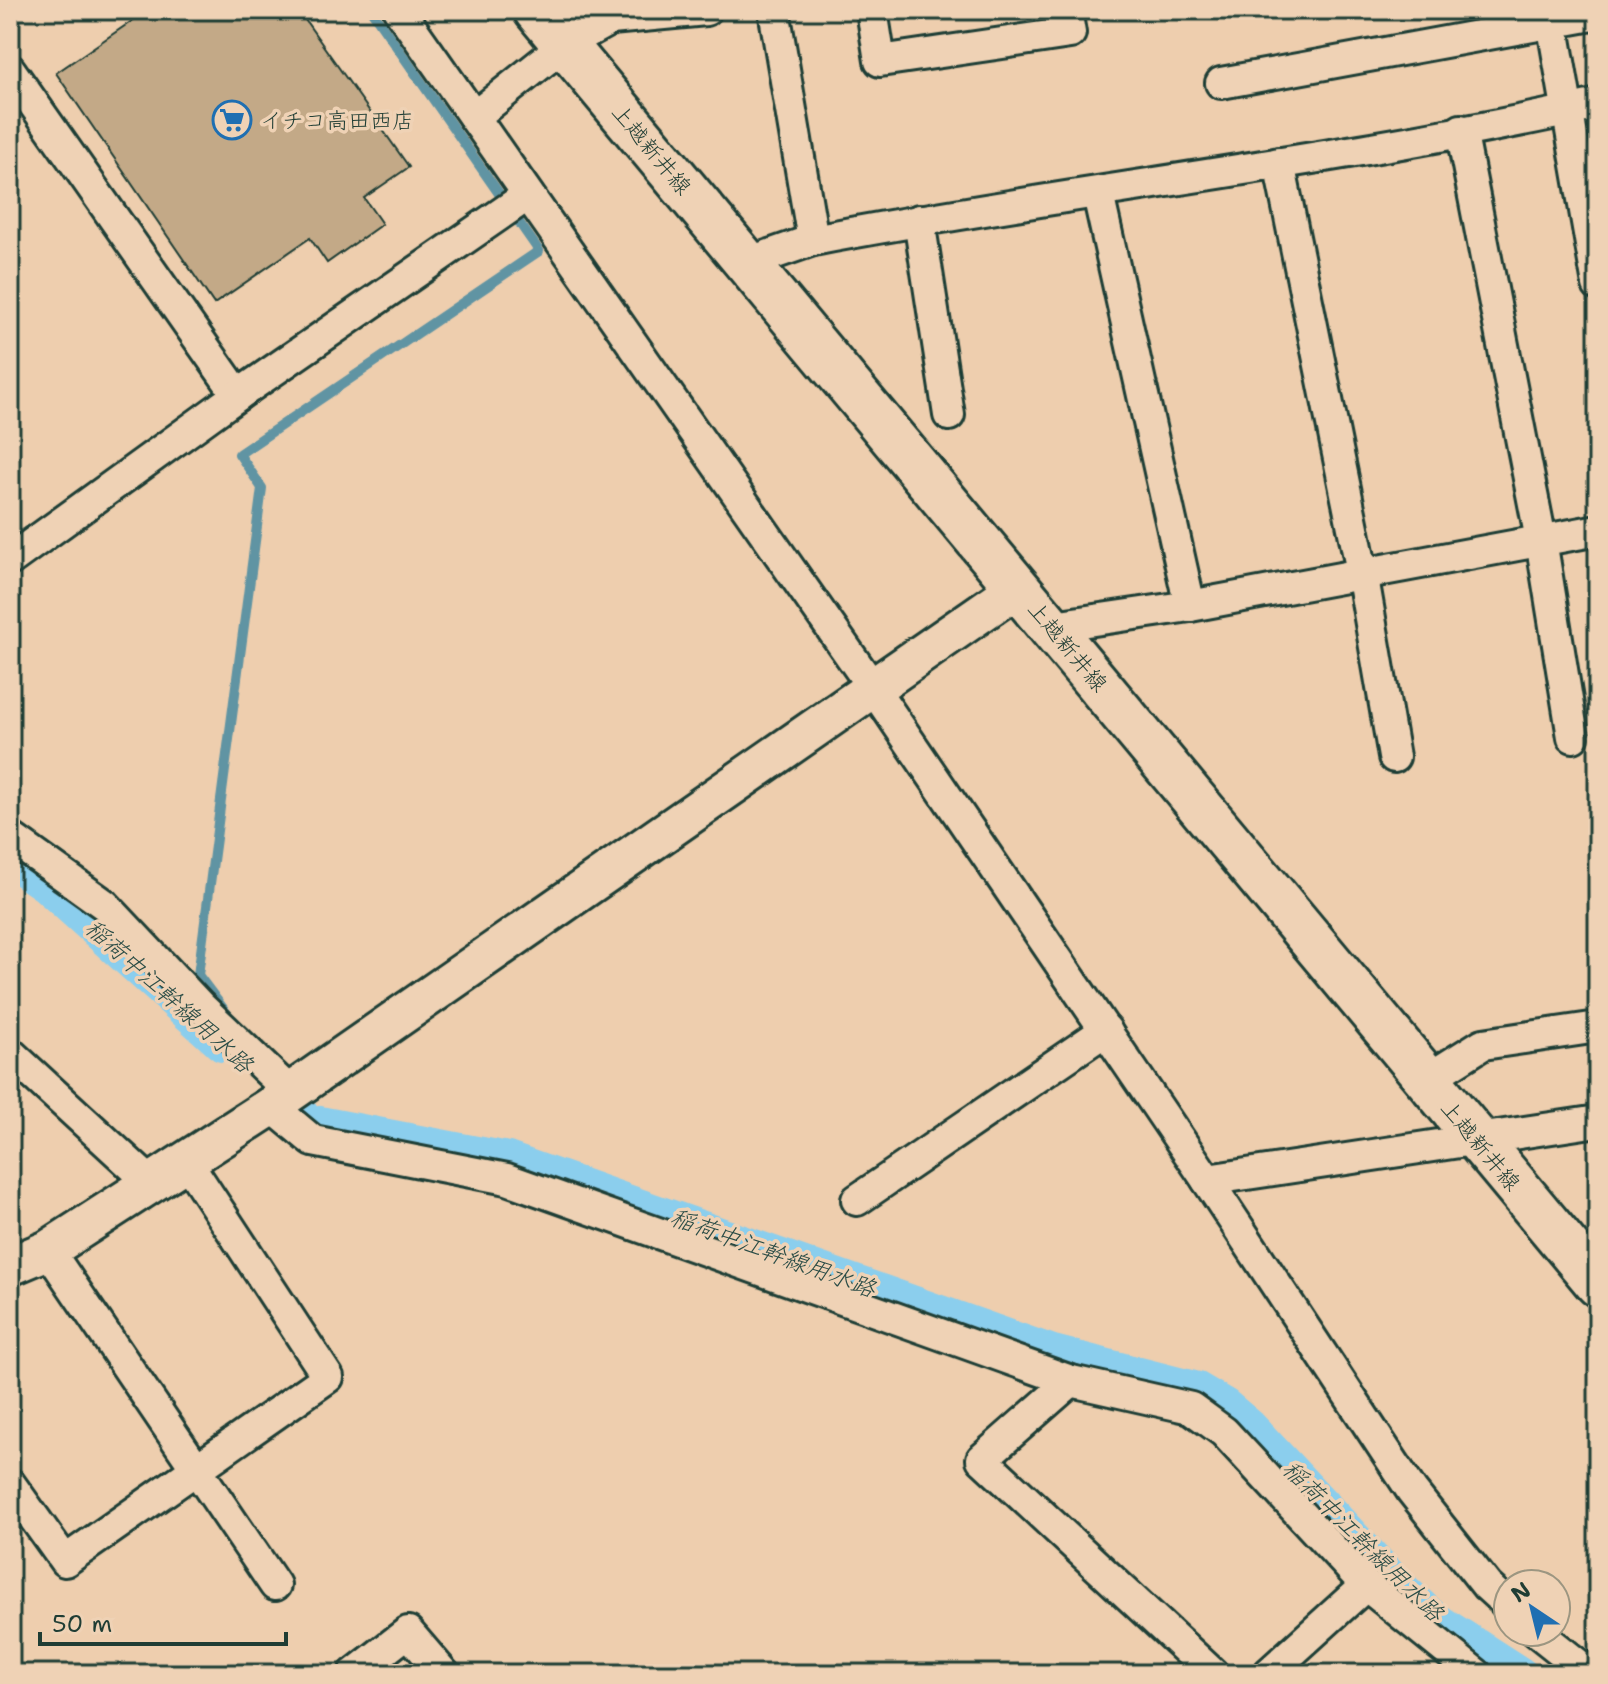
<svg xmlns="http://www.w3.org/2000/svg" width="1608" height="1684" viewBox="0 0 1608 1684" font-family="'Shantell Sans','Klee One',sans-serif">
  <rect width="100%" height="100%" fill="#eeceae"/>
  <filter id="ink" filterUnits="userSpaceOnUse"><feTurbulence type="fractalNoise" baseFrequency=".0125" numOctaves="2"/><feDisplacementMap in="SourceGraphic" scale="16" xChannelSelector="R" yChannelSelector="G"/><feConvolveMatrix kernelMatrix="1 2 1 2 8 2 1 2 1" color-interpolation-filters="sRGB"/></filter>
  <g filter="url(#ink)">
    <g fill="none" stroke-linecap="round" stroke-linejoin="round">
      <path stroke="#6094a3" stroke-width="10" d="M 228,1015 L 198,975 L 262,488 L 239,454 L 539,251 L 371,10"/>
      <g stroke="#8bceed" stroke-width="34">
        <path d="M 10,861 L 45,885 L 222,1045"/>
        <path d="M 280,1095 L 309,1121 L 508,1159 L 1053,1352 L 1198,1389 L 1225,1405 L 1250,1426 L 1397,1583 L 1434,1618 L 1521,1674"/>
      </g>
    </g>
    <path fill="#c3a987" stroke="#1f3d34" stroke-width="2" d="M 148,10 L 298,10 L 409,167 L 364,198 L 382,224 L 327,263 L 310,238 L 214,304 L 56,73 Z"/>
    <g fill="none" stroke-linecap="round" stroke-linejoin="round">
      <g stroke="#1f3d34" stroke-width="36">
        <g id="minor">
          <path d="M 399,10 L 474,117"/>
          <path d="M 706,10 L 611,19 L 564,45 L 474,117 L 873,688 L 1207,1180 L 1412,1491 L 1487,1586 L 1508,1605"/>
          <path d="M 872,10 L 880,61 L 1070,33 L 1066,10"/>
          <path d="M 1550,10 L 1598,285"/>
          <path d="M 10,70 L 238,395"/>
          <path d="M 1221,83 L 1598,14"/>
          <path d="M 1461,130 L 1541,540 L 1573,737"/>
          <path d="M 1279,163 L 1362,572 L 1394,757"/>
          <path d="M 1098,194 L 1190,606"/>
          <path d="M 919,220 L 949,415"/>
          <path d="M 813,240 C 1074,190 1339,162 1598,104"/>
          <path d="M 747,263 L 813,240 L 774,10"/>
          <path d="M 10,560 L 238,395 L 528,195"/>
          <path d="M 1053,626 L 1190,606 L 1598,530"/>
          <path d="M 10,837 L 105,905 L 200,1006 L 290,1092"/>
          <path d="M 10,1053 L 152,1184"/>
          <path d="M 1426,1080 L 1483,1044 L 1598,1027"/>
          <path d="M 271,1106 L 313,1141 L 507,1179 L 1071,1381 L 1191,1408 L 1224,1432 L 1366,1585 L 1476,1674"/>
          <path d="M 1207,1180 L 1598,1121"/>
          <path d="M 857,1200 L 1106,1030"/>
          <path d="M 48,1250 L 275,1585"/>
          <path d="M 1071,1381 L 982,1459 L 1213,1674"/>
          <path d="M 10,1484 L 65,1561 L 328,1377 L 187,1162"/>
          <path d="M 1537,1632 L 1590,1674"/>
          <path d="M 354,1674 L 408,1632 L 444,1674"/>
          <path d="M 1268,1674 L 1366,1585"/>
        </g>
      </g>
      <g stroke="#1f3d34" stroke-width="44">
        <path id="tertiary" d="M 10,1266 L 48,1250 L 271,1106 L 1018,587"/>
      </g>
      <g stroke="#1f3d34" stroke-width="50">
        <path id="primary" d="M 536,10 L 1598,1284"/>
      </g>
      <use href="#minor" stroke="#efd2b5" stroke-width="30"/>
      <use href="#tertiary" stroke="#efd2b5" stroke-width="38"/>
      <use href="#primary" stroke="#efd2b5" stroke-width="44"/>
    </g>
  </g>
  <defs>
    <g id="supermarket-ring" transform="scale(2)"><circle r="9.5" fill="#efd2b5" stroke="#1f6fb2" stroke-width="1.5"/><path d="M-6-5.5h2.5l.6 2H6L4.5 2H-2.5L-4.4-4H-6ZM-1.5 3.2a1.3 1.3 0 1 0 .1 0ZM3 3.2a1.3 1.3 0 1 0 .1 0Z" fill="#1f6fb2"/></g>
  </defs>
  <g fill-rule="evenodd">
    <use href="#supermarket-ring" x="232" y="120"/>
  </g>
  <g text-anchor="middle" stroke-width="7" stroke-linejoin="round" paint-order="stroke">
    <g font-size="22" fill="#1f3d34" stroke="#efd2b5" text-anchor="start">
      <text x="260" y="128">イチコ高田西店</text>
    </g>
    <g font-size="22" fill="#1f3d34" stroke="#efd2b5">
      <text transform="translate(652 149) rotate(50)" y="8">上越新井線</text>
      <text transform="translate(1068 646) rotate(50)" y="8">上越新井線</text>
      <text transform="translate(1481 1145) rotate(50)" y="8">上越新井線</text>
    </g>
    <g font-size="24" font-style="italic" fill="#2a4c46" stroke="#efd2b5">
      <text transform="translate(169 996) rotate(42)" y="8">稲荷中江幹線用水路</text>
      <text transform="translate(773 1253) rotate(20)" y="8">稲荷中江幹線用水路</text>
      <text transform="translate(1363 1541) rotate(45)" y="8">稲荷中江幹線用水路</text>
    </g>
  </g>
  <rect width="1608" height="1684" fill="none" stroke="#efd2b5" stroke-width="40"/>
  <rect x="20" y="20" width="1568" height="1644" fill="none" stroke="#1f3d34" stroke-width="3" filter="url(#ink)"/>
  <g transform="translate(1532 1608) rotate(325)"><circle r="38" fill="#efd2b5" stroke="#9c9681" stroke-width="2"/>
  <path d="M0-6L14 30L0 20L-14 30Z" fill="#1f6fb2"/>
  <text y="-12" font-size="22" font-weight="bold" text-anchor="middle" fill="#1f3d34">N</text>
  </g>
  <path d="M40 1632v12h246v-12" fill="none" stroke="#1f3d34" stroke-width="4"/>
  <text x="52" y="1632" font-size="24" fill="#1f3d34" stroke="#efd2b5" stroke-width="6" paint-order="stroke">50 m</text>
</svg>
